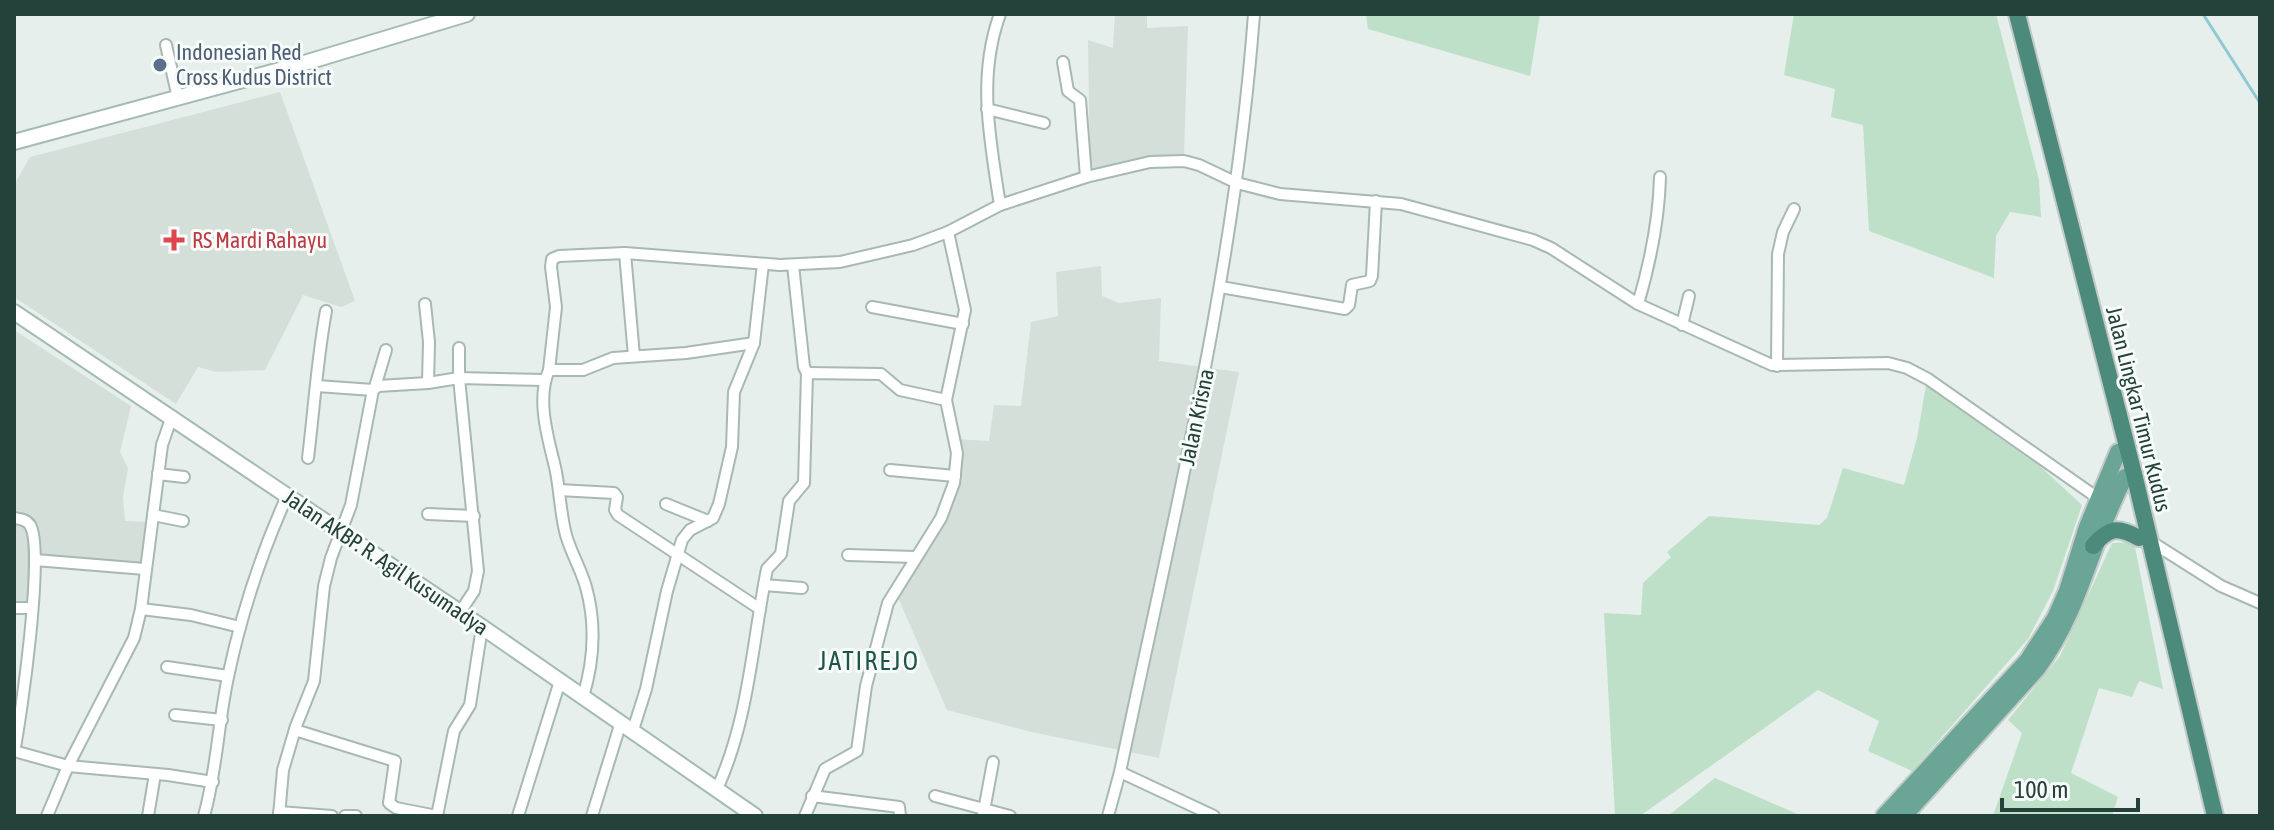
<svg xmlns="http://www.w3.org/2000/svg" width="2274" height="830" viewBox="0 0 2274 830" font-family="'Asap Condensed',sans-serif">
  <rect width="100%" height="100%" fill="#e6efeb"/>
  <g fill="#d4dfda">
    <path d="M 1115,14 L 1147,14 L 1147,28 L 1188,26 L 1184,156 L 1162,156 L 1090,172 L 1088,40 L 1113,48 Z"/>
    <path d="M 280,92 L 355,301 L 341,307 L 303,295 L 265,370 L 216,372 L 198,367 L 176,404 L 14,297 L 14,185 L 30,157 Z"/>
    <path d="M 1101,266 L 1102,296 L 1119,303 L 1161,298 L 1159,361 L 1239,372 L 1159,758 L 1031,732 L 947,710 L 896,593 L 948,508 L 955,439 L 989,441 L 994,405 L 1021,406 L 1031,322 L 1058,316 L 1056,272 Z"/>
    <path d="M 14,330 L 131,406 L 120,452 L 128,468 L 123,497 L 125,521 L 149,522 L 142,567 L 35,557 L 30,606 L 14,606 Z"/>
  </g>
  <g fill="#bfe0c8">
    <path d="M 1366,14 L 1540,14 L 1530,76 L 1368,29 Z"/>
    <path d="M 1794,14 L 1996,14 L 2039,180 L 2041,217 L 2010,212 L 1996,236 L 1994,278 L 1869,231 L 1863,125 L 1831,117 L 1835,89 L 1784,75 Z"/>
    <path d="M 1926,385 L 2030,457 L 2082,505 L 2053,591 L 2028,639 L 1912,771 L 1868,751 L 1879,721 L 1818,690 L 1640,816 L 1615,816 L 1604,613 L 1641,615 L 1643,583 L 1671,557 L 1667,552 L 1709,516 L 1819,525 L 1827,518 L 1843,468 L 1904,485 L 1917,438 Z"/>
    <path d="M 2134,542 L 2163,689 L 2139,681 L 2132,697 L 2099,688 L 2071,773 L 2118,797 L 2112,816 L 1993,816 L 2022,733 L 2008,720 L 2060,656 L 2112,543 Z"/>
    <path d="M 1715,778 L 1802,816 L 1668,816 Z"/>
  </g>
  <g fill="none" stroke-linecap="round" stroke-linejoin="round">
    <path stroke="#8ec9d4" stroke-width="3" d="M 2203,14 L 2260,103"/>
    <g stroke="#a8b8b2" stroke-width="14">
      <g id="minor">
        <path d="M 166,45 L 178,98"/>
        <path d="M 1063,62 L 1068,91 L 1080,100 L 1086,177"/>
        <path d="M 987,109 L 1044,123"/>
        <path d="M 1000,205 C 990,140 977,77 1000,14"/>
        <path d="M 625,253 L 634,356"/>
        <path d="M 793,265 L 804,367 L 807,373"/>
        <path d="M 1221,287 L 1345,309 L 1349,305 L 1352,285 L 1370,281 L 1372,276 L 1376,201"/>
        <path d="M 425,304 L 429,342 L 428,383"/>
        <path d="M 1638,304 C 1650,263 1659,219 1660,177"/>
        <path d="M 872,307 L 963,324"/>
        <path d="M 1682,325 L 1689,296"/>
        <path d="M 459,348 L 459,378 L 478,571 L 474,591 L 460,612"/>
        <path d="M 1777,366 L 1778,254 L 1783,232 L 1794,209"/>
        <path d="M 549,370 L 583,370 L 613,358 L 686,353 L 754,343"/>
        <path d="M 317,386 L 373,390"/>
        <path d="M 375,387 L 386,350"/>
        <path d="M 308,458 C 314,409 317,360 326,311"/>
        <path d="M 890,470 L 955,476"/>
        <path d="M 158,474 L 184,477"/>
        <path d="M 559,490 L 614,493 L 617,497 L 615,510 L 618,515 L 760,609"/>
        <path d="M 666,504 L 708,521"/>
        <path d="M 428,514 L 474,516"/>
        <path d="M 153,515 L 183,521"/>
        <path d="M 14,518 C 20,519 26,519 30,525 C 45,549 21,718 14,752"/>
        <path d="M 2150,541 L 2221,586 L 2260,603"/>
        <path d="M 848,555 L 915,557"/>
        <path d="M 35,560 L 145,569"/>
        <path d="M 764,585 L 802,588"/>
        <path d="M 14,608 L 32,608"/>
        <path d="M 141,609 L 191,615 L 240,627"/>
        <path d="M 167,667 L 228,676"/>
        <path d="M 583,697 C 594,661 596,623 586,587 C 581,569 571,553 566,535 C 560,513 560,489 555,467 C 548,438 536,399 549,370 L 556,307 L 551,267 L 552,259 L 559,256 L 625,253 L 780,265 L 840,262 L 913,245 L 948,232 L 1000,205 L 1086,177 L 1150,162 L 1184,161 L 1199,165 L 1237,183 L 1280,194 L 1401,204 L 1533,240 L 1551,248 L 1638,304 L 1772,365 L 1888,363 L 1907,368 L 1928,379 L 2102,501"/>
        <path d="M 175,715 L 222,720"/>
        <path d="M 295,730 L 395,761 L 389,803 L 396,808 L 437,816"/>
        <path d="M 633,730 L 646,689 L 667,591 L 682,540 L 690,530 L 713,518 L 719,504 L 732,447 L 734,392 L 754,343 L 763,264"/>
        <path d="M 14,751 L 68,766 L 168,775 L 213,782"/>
        <path d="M 1120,772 L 1214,816"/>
        <path d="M 717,789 C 749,719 752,644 767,569 L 781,554 L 789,501 L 804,483 L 807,373 L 881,374 L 900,390 L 946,400"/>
        <path d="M 812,796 L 899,807 L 900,816"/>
        <path d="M 935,796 L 1010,816"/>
        <path d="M 279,812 L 332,816"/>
        <path d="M 47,816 L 68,766 L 134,638 L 141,609 L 162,445 L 172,416"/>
        <path d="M 148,816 L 155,774"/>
        <path d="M 204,816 C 217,770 218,723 228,677 C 241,615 261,554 287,496"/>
        <path d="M 279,816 L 283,770 L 296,726 L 314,681 L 324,586 L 331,558 L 351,505 L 373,390 L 378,386 L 428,383 L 459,378 L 545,380"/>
        <path d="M 345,816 L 356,816"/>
        <path d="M 437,816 L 454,731 L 470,705 L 482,627"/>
        <path d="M 518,816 L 560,681"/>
        <path d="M 592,816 L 621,722"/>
        <path d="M 805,816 L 825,769 L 857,751 L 866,686 L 888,603 L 941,518 L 954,483 L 957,453 L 946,400 L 965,310 L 948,232"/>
        <path d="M 983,816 L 993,762"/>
        <path d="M 1108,816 L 1120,772 C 1173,520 1235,271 1254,14"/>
      </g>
    </g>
    <g stroke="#a4bbb3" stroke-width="18">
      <g id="secondary">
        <path d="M 14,142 L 291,67 L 467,14"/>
        <path d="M 14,312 L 482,627 L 755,816"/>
      </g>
    </g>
    <g stroke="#c2cac8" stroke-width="20">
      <g id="primary">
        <path d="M 1884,816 L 2027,661 L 2055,618 L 2067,591 L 2087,527 L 2118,452 L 2127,450"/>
        <path d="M 1904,816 L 2037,669 C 2082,608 2090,543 2125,477 L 2134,474"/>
      </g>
    </g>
    <g stroke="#c2cac8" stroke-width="20">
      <g id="trunk">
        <path d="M 2017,14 L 2135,478 L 2215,816"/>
        <path d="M 2093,546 C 2109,527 2118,526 2139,538"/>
      </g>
    </g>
    <use href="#minor" stroke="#fff" stroke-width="10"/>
    <use href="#secondary" stroke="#fff" stroke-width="14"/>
    <use href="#primary" stroke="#6aa596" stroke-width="16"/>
    <use href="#trunk" stroke="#4c8a7c" stroke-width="16"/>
  </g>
  <circle fill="#5c6f8a" stroke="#f7fbf9" stroke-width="3" cx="160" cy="65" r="8"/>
  <path fill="#e0444e" stroke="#f7fbf9" stroke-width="3" d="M170 228h8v8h8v8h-8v8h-8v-8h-8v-8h8z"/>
  <g text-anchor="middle" stroke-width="6" stroke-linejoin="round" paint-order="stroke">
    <g font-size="22" fill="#4e5e75" stroke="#f7fbf9" text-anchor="start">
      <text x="176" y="60">Indonesian Red<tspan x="176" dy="25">Cross Kudus District</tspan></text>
    </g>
    <g font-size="22" fill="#be3a42" stroke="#f7fbf9" text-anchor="start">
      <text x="192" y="248">RS Mardi Rahayu</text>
    </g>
    <g font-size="22" fill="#24423a" stroke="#f7fbf9">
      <text transform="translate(2139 409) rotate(76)" y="8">Jalan Lingkar Timur Kudus</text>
      <text transform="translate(1196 417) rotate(-78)" y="8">Jalan Krisna</text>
      <text transform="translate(386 562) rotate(34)" y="8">Jalan AKBP. R. Agil Kusumadya</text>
    </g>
    <g font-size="26" letter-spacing="2" fill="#1f5548" stroke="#f7fbf9">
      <text x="869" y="670">JATIREJO</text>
    </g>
  </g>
  <rect width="2274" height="830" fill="none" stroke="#24423a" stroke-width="32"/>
  <path d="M2002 798v12h136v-12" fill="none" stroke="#24423a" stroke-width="4"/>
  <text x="2014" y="798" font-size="24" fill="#24423a" stroke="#f7fbf9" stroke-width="6" paint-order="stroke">100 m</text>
</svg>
